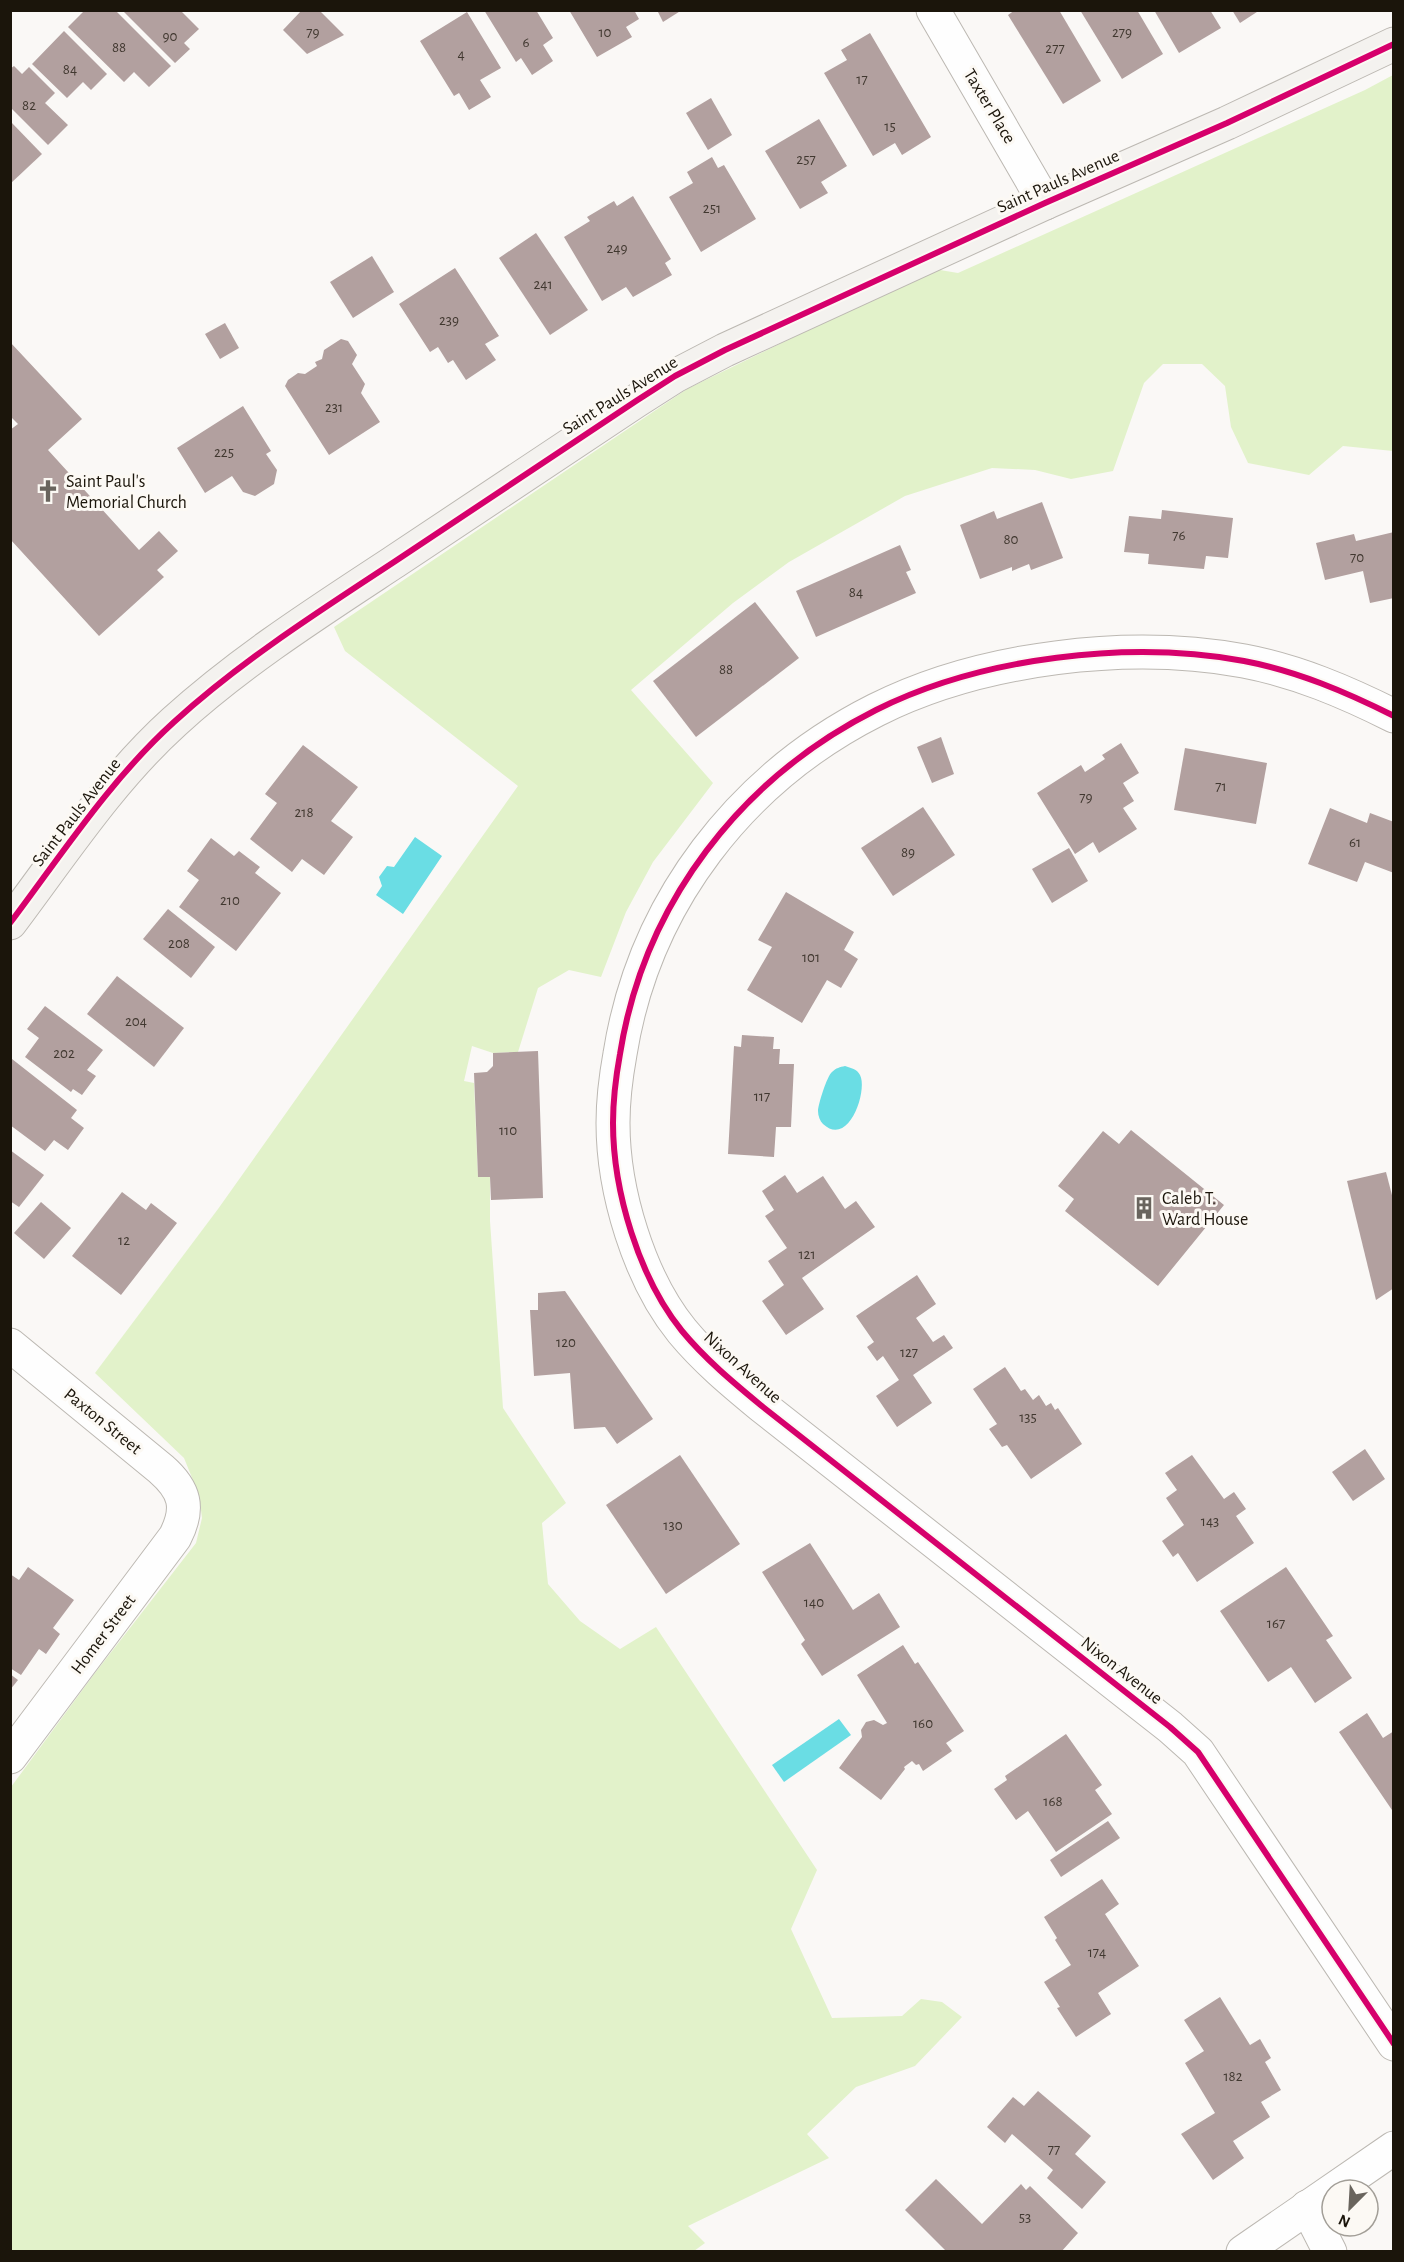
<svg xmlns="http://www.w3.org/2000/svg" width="1404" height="2262" viewBox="0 0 1404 2262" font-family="'Alegreya Sans',sans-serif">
  <rect width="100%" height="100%" fill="#faf8f6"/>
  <path fill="#e2f2ca" d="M 1393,75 L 1393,451 L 1343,446 L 1309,475 L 1248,463 L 1231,427 L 1225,386 L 1202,364 L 1163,364 L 1144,383 L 1113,471 L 1071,479 L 1035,470 L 992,468 L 905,496 L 789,562 L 733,603 L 631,690 L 713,783 L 653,862 L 626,912 L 601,977 L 569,970 L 538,988 L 518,1052 L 493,1053 L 472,1046 L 464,1081 L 474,1083 L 478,1177 L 490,1177 L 490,1221 L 503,1408 L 566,1503 L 542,1523 L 548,1584 L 580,1621 L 620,1649 L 656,1627 L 817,1870 L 791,1929 L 832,2018 L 902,2016 L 921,1999 L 942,2002 L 962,2017 L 915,2066 L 856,2087 L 807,2134 L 829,2158 L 688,2226 L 705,2243 L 694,2251 L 11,2252 L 11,1787 L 95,1673 L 196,1543 L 202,1518 L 199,1495 L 184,1458 L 95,1373 L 218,1209 L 518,786 L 345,651 L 334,627 L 687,389 L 934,269 L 958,273 L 1365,90 Z"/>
  <g fill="#6adde4">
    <path d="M 415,837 L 442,856 L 403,914 L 376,895 L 382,886 L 379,877 L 387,866 L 394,867 Z"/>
    <path d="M 845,1066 C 851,1068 857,1069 860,1075 C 868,1090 849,1148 823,1124 C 820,1121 818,1116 818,1111 C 818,1105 827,1076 832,1072 C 836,1068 840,1067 845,1066 Z"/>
    <path d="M 839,1719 L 851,1735 L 784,1782 L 772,1765 Z"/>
  </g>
  <g fill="#b2a09f">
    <path d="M 85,10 L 115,10 L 171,66 L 149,87 L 134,72 L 124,82 L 68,27 Z"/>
    <path d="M 122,10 L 180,10 L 199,29 L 184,43 L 190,49 L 175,63 Z"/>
    <path d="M 302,10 L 319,10 L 344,35 L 307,54 L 283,30 Z"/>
    <path d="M 484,10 L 536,10 L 553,38 L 543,45 L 553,61 L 532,75 L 521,58 L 516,62 Z"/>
    <path d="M 569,10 L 634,10 L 639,19 L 626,27 L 632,37 L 597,57 Z"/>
    <path d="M 657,10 L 682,10 L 663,22 Z"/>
    <path d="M 1015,10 L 1059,10 L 1101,81 L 1063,104 L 1008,15 Z"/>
    <path d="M 1080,10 L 1137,10 L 1163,54 L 1122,79 Z"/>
    <path d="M 1154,10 L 1210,10 L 1221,28 L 1179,53 Z"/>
    <path d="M 1232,10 L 1260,10 L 1240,23 Z"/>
    <path d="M 467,12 L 501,68 L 480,80 L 491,97 L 469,110 L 459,93 L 454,96 L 420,41 Z"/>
    <path d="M 64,31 L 107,74 L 91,90 L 83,82 L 67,98 L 32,64 Z"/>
    <path d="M 870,33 L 931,137 L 902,155 L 895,143 L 873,156 L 824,73 L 847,60 L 841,50 Z"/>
    <path d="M 14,66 L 22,74 L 29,67 L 55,93 L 45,103 L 68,125 L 48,145 L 10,107 L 10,69 Z"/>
    <path d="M 711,98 L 732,135 L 708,150 L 686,113 Z"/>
    <path d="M 819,119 L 847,166 L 821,182 L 828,193 L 800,209 L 765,151 Z"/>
    <path d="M 10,121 L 42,154 L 10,184 Z"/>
    <path d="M 712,157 L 718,168 L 724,165 L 756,219 L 701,252 L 669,197 L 693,183 L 687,172 Z"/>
    <path d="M 633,196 L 671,259 L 665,263 L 672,275 L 633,297 L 626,287 L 602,301 L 564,237 L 590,221 L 587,217 L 614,201 L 617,206 Z"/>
    <path d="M 536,233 L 588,310 L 550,335 L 499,258 Z"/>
    <path d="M 372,256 L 394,292 L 353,318 L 330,282 Z"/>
    <path d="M 455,268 L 499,336 L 485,344 L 496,360 L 466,380 L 453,360 L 448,363 L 438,347 L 430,352 L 399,304 Z"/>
    <path d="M 225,323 L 239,348 L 220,359 L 205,334 Z"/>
    <path d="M 341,339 L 348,341 L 357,355 L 352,364 L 365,384 L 361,393 L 380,422 L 329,455 L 285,386 L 288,380 L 298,373 L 305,374 L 317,366 L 315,362 L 322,359 L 324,350 Z"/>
    <path d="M 10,342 L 82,419 L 48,450 L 139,550 L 159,531 L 178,551 L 157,570 L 164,577 L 99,636 L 10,539 L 10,430 L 18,424 L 10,416 Z"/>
    <path d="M 243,406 L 271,451 L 266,454 L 277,470 L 274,484 L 255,496 L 243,492 L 232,476 L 205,493 L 177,448 Z"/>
    <path d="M 1042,502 L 1063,558 L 1031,570 L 1029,564 L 1012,571 L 1012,567 L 980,579 L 960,525 L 994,511 L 997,519 Z"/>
    <path d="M 1162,510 L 1233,518 L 1228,558 L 1206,556 L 1204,569 L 1148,564 L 1149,554 L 1124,552 L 1129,516 L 1161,519 Z"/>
    <path d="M 1394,532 L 1394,598 L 1370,603 L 1363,571 L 1325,580 L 1316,543 L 1354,534 L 1356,541 Z"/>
    <path d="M 900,545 L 911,570 L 906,572 L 916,593 L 816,637 L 796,591 Z"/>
    <path d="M 755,602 L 799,658 L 696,737 L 653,681 Z"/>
    <path d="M 941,737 L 954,774 L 932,783 L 917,747 Z"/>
    <path d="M 1121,743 L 1139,773 L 1123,783 L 1134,801 L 1123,808 L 1137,829 L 1099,853 L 1093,842 L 1075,854 L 1037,793 L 1081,765 L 1085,772 L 1105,759 L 1102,755 Z"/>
    <path d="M 303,745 L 358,787 L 331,821 L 353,837 L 324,875 L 302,859 L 292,872 L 250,839 L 277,803 L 265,794 Z"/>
    <path d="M 1185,748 L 1267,763 L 1256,824 L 1174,810 Z"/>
    <path d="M 923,807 L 955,855 L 893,896 L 861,848 Z"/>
    <path d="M 1330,808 L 1367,823 L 1370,813 L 1394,822 L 1394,873 L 1365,862 L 1357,882 L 1308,864 Z"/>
    <path d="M 211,838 L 234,856 L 239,851 L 260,867 L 255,873 L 281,893 L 236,951 L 179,907 L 199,880 L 187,871 Z"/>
    <path d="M 1069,848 L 1088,881 L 1052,903 L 1032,869 Z"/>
    <path d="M 786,892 L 854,932 L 844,950 L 858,959 L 841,988 L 827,980 L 802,1023 L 747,990 L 772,947 L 758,940 Z"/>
    <path d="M 168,909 L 215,947 L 191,978 L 143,939 Z"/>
    <path d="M 117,976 L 184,1028 L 154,1067 L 87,1014 Z"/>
    <path d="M 45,1006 L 103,1050 L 87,1070 L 96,1076 L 82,1095 L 73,1089 L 71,1092 L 25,1057 L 39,1038 L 27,1029 Z"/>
    <path d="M 742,1035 L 774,1037 L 773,1049 L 780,1049 L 779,1064 L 794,1064 L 791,1127 L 776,1127 L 774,1157 L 728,1154 L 734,1046 L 741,1047 Z"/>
    <path d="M 538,1051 L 543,1198 L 491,1200 L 490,1177 L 478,1177 L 474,1073 L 487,1072 L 493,1066 L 493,1053 Z"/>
    <path d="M 12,1059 L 77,1110 L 71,1118 L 84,1128 L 68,1150 L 54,1140 L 45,1151 L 10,1125 L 10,1061 Z"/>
    <path d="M 1131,1130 L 1224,1205 L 1158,1286 L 1065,1211 L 1074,1199 L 1058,1186 L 1103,1131 L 1119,1144 Z"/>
    <path d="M 10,1150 L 44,1175 L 19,1207 L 10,1201 Z"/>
    <path d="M 1386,1172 L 1394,1203 L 1394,1288 L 1376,1300 L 1347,1181 Z"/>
    <path d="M 785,1175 L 797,1193 L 823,1176 L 845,1209 L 856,1201 L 875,1227 L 802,1278 L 824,1309 L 786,1335 L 762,1301 L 784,1285 L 768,1261 L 787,1248 L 765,1216 L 774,1210 L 762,1191 Z"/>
    <path d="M 122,1192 L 146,1210 L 151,1203 L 177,1223 L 121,1295 L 72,1256 Z"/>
    <path d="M 41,1202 L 71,1228 L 44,1259 L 14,1233 Z"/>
    <path d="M 917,1275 L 936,1304 L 916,1318 L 933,1342 L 944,1335 L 953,1348 L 913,1375 L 932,1403 L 897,1427 L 876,1396 L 899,1380 L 883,1356 L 877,1361 L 867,1347 L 874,1342 L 856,1316 Z"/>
    <path d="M 565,1291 L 653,1419 L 617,1444 L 605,1427 L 574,1429 L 570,1373 L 534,1376 L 530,1310 L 538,1310 L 538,1293 Z"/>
    <path d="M 1005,1367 L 1021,1391 L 1025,1389 L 1033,1400 L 1039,1395 L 1046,1406 L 1051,1403 L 1055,1410 L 1058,1408 L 1082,1444 L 1031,1479 L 1007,1445 L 1002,1447 L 989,1429 L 997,1424 L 973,1389 Z"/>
    <path d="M 1365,1449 L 1385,1479 L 1353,1501 L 1332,1472 Z"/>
    <path d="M 680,1455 L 740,1544 L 666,1594 L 606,1505 Z"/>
    <path d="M 1192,1455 L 1224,1499 L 1234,1492 L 1246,1509 L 1236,1516 L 1254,1543 L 1197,1582 L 1178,1553 L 1173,1557 L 1162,1541 L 1184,1525 L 1166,1498 L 1177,1490 L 1165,1473 Z"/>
    <path d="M 810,1543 L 853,1610 L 879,1593 L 900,1627 L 822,1676 L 801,1644 L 805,1640 L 762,1572 Z"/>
    <path d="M 28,1567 L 74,1600 L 53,1628 L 60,1634 L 46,1654 L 39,1649 L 21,1675 L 10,1668 L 10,1574 L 19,1580 Z"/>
    <path d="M 1286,1567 L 1333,1636 L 1326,1640 L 1352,1678 L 1315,1703 L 1291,1667 L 1268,1682 L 1220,1611 Z"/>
    <path d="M 903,1645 L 915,1664 L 918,1662 L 964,1731 L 946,1743 L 952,1751 L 923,1771 L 919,1764 L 916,1765 L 912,1761 L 904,1767 L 905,1769 L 881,1800 L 839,1768 L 862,1737 L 861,1730 L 866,1722 L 874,1720 L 883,1725 L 887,1723 L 857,1675 Z"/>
    <path d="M 10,1674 L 18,1680 L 10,1690 Z"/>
    <path d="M 1367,1713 L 1383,1738 L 1394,1731 L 1394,1813 L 1339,1732 Z"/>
    <path d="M 1066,1734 L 1102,1785 L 1095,1790 L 1112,1814 L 1056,1852 L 1028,1811 L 1016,1820 L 994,1789 L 1007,1780 L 1005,1776 Z"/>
    <path d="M 1108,1821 L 1120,1838 L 1061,1877 L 1050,1860 Z"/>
    <path d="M 1102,1879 L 1119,1904 L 1105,1914 L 1139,1966 L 1098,1993 L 1111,2014 L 1076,2037 L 1057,2008 L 1060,2007 L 1044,1982 L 1071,1965 L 1055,1940 L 1057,1938 L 1044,1917 Z"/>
    <path d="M 1220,1997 L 1250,2045 L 1260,2039 L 1271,2058 L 1265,2062 L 1281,2090 L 1261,2102 L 1270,2117 L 1233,2141 L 1244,2158 L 1213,2180 L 1181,2134 L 1215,2113 L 1185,2063 L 1204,2051 L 1184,2020 Z"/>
    <path d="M 1038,2091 L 1091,2136 L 1075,2154 L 1106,2182 L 1082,2209 L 1047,2178 L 1053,2170 L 1012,2134 L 1005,2143 L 987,2127 L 1013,2097 L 1024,2106 Z"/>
    <path d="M 936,2179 L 982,2224 L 1021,2184 L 1026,2190 L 1030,2186 L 1078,2233 L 1061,2252 L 947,2252 L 905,2210 Z"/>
  </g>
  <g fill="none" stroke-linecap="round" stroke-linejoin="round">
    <g stroke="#bcb8b2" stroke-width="35">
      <g id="street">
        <path d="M 933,10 L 1045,203"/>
        <path d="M 1394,716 C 1346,692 1297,671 1244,661 C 1129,640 982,657 876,710 C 741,778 644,903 620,1054 C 616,1076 613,1100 613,1123 C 613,1191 639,1278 682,1331 C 706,1360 734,1383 763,1407 L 1170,1727 L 1198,1752 L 1394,2044"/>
        <path d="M 10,1345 L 161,1469 C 185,1490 190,1508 175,1537 L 10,1757"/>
        <path d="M 1307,2207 L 1330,2252"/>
        <path d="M 1243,2252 L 1394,2148"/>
      </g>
    </g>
    <g stroke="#bcb8b2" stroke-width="35">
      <path id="secondary" d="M 10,923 C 62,854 110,780 174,722 C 241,661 318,612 394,562 C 475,508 556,454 636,401 L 675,376 L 725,350 L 1045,203 L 1227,123 L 1394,44"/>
    </g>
    <use href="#street" stroke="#fefefe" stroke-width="33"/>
    <use href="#secondary" stroke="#f4f2ef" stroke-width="33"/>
    <g stroke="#fcf9f4" stroke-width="10">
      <g id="cycleway">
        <path d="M 1394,716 C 1346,692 1297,671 1244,661 C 1129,640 982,657 876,710 C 741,778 644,903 620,1054 C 616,1076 613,1100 613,1123 C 613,1191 639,1278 682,1331 C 706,1360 734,1383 763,1407 L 1170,1727 L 1198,1752 L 1394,2044"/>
        <path d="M 10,923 C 62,854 110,780 174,722 C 241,661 318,612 394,562 C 475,508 556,454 636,401 L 675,376 L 725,350 L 1045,203 L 1227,123 L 1394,44"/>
      </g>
    </g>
    <use href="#cycleway" stroke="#d6006c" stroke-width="6"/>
  </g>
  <defs>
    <g id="church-bare" transform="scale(1.8)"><path d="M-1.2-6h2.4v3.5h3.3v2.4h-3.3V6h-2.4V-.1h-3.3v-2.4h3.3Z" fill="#69645d" stroke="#fcf9f4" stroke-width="2.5" paint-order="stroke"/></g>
    <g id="building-bare" transform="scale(1.8)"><path d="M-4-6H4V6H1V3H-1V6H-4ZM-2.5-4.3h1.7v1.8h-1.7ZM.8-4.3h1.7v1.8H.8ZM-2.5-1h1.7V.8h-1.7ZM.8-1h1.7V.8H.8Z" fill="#69645d" stroke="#fcf9f4" stroke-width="2.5" paint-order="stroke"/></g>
  </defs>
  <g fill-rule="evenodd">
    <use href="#church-bare" x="48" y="491"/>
    <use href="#building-bare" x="1144" y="1208"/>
  </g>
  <g text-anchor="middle" stroke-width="6" stroke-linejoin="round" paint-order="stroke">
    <g font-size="15" fill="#413830">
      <text x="313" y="37">79</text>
      <text x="605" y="37">10</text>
      <text x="1122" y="37">279</text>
      <text x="170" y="41">90</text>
      <text x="526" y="47">6</text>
      <text x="119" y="52">88</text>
      <text x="1055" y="53">277</text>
      <text x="461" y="59">4</text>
      <text x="70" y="74">84</text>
      <text x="862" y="84">17</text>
      <text x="29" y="110">82</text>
      <text x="890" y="131">15</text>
      <text x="806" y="164">257</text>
      <text x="712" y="213">251</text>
      <text x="617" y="253">249</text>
      <text x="543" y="289">241</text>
      <text x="449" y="325">239</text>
      <text x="334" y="412">231</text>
      <text x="224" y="457">225</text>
      <text x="1179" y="540">76</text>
      <text x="1011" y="544">80</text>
      <text x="1357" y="562">70</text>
      <text x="856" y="597">84</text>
      <text x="726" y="674">88</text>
      <text x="1221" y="791">71</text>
      <text x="1086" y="802">79</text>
      <text x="304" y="817">218</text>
      <text x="1355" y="847">61</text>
      <text x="908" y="857">89</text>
      <text x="230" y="905">210</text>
      <text x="179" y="948">208</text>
      <text x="811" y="962">101</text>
      <text x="136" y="1026">204</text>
      <text x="64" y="1058">202</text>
      <text x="762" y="1101">117</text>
      <text x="508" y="1135">110</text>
      <text x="124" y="1245">12</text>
      <text x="807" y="1259">121</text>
      <text x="566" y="1347">120</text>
      <text x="909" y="1357">127</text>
      <text x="1028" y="1422">135</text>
      <text x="1210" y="1526">143</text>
      <text x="673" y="1530">130</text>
      <text x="814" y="1607">140</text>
      <text x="1276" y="1628">167</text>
      <text x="923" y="1728">160</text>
      <text x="1053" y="1806">168</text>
      <text x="1097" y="1957">174</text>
      <text x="1233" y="2081">182</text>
      <text x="1054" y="2154">77</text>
      <text x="1025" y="2222">53</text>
    </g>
    <g font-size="18" fill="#1b150b" stroke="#fcf9f4">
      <text transform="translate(990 106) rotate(59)" y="6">Taxter Place</text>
      <text transform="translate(1058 181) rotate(-24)" y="6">Saint Pauls Avenue</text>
      <text transform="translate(620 395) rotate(-32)" y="6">Saint Pauls Avenue</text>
      <text transform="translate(76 812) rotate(-52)" y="6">Saint Pauls Avenue</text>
      <text transform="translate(743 1367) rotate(42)" y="6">Nixon Avenue</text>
      <text transform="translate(103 1421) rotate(39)" y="6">Paxton Street</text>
      <text transform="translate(103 1634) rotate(-53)" y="6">Homer Street</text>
      <text transform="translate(1122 1670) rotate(38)" y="6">Nixon Avenue</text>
    </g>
    <g font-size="18" fill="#1b150b" stroke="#fcf9f4" text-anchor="start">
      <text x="66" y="487">Saint Paul's<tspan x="66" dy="21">Memorial Church</tspan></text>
      <text x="1162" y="1204">Caleb T.<tspan x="1162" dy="21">Ward House</tspan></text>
    </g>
  </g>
  <rect width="1404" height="2262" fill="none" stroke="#1b150b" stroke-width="24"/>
  <g transform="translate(1350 2208) rotate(204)"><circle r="28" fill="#fcf9f4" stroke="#a29e97" stroke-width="1.5"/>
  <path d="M0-4.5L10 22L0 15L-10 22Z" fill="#69645d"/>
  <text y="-9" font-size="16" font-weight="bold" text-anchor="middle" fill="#1b150b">N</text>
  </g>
</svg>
